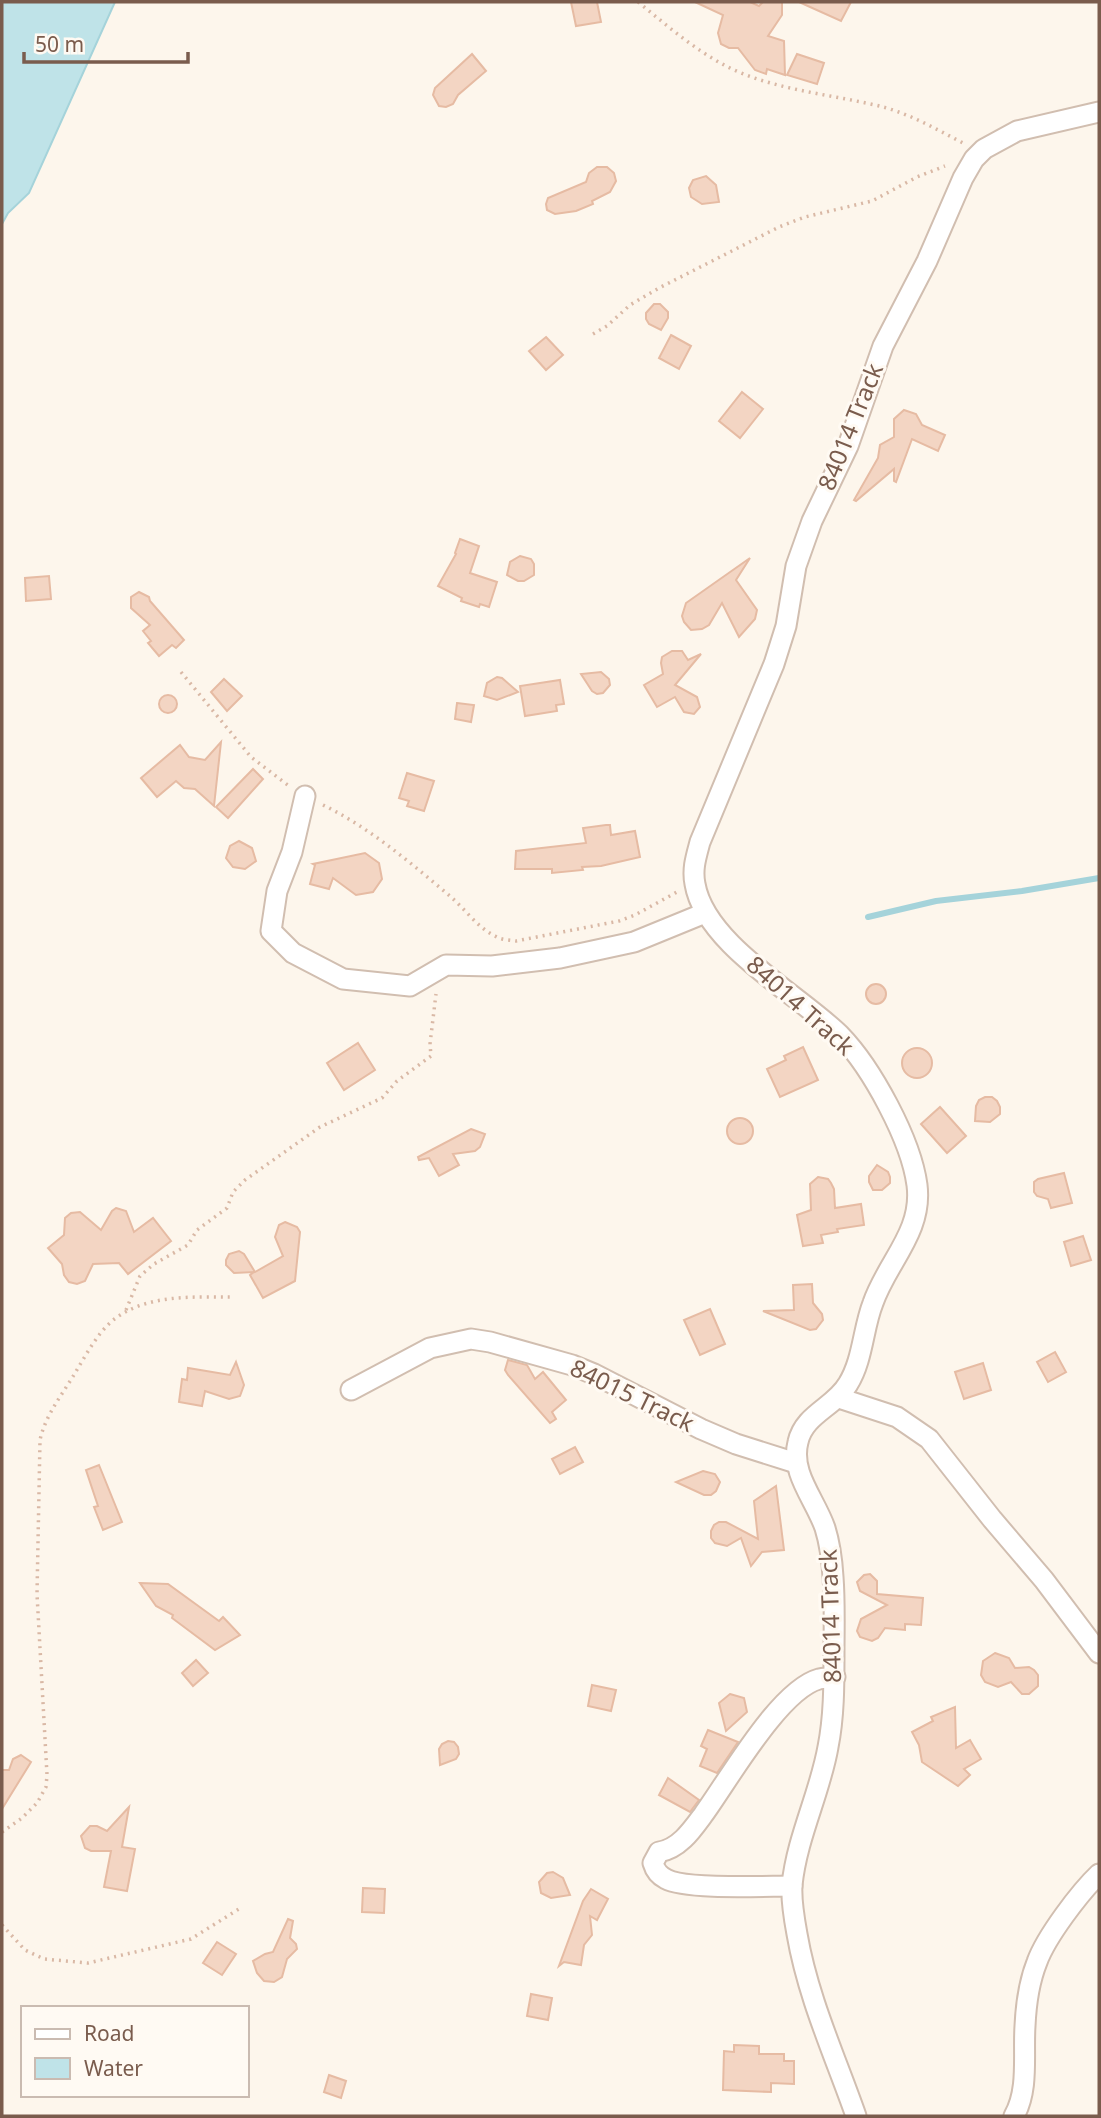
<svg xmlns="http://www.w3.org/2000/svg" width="1101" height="2118" viewBox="0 0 1101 2118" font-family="'Noto Sans',sans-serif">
  <rect width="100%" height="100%" fill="#fdf6ec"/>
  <path fill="#bfe3e8" stroke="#a5d3da" stroke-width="2" d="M 2,2 L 115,2 L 29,193 L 8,213 L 2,224 Z"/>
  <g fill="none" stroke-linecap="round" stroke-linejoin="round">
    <path stroke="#a5d3da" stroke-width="6" d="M 868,917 L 936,901 L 1022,891 L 1099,878"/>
  </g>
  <g fill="#f3d5c3" stroke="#e6bba3" stroke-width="2">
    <path d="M 571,2 L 597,2 L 601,22 L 576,26 Z"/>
    <path d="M 695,2 L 750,2 L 759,6 L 763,2 L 782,2 L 782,15 L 768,36 L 784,41 L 785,75 L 767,69 L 766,74 L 755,70 L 738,48 L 729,48 L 721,44 L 718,33 L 723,15 Z"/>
    <path d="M 799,2 L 851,2 L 841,21 Z"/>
    <path d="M 472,54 L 486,71 L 458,95 L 453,104 L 446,107 L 439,106 L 433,95 L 435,88 Z"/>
    <path d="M 797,54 L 824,63 L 817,84 L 787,75 Z"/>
    <path d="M 597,167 L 607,167 L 614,173 L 616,181 L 610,192 L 592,201 L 593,204 L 576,211 L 555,214 L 547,210 L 546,204 L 548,198 L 586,182 L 589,173 Z"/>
    <path d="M 706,176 L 716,185 L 719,202 L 702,204 L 691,197 L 689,188 L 693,180 Z"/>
    <path d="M 654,304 L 660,304 L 668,312 L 668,318 L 661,330 L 649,324 L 646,319 L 646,313 Z"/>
    <path d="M 671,335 L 691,346 L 679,369 L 659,358 Z"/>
    <path d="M 546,337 L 563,355 L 546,370 L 529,351 Z"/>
    <path d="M 742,392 L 763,409 L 740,438 L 719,421 Z"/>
    <path d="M 904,410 L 916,414 L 922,425 L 945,435 L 938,451 L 912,439 L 896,482 L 894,481 L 894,469 L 856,501 L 854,500 L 878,458 L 880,445 L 894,437 L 894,419 Z"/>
    <path d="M 460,539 L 479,546 L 470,573 L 497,582 L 489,607 L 480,604 L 479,607 L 461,601 L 462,598 L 438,586 L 456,554 L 455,553 Z"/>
    <path d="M 520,556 L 531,559 L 534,564 L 534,575 L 524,581 L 518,581 L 507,575 L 510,562 Z"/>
    <path d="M 750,558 L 736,580 L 757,610 L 755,619 L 739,637 L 722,603 L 709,625 L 702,629 L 691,630 L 684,622 L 682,616 L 686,603 Z"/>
    <path d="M 49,576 L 51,599 L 26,601 L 25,578 Z"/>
    <path d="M 139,592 L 149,597 L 150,601 L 184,640 L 176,648 L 172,645 L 159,656 L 148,643 L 151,641 L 143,631 L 150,625 L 131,608 L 131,597 Z"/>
    <path d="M 672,651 L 682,651 L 688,660 L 701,654 L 675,685 L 697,697 L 700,707 L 694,714 L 684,712 L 675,697 L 657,707 L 644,685 L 663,674 L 661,663 L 662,657 Z"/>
    <path d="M 601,672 L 609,679 L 610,685 L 603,693 L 597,694 L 592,691 L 581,674 Z"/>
    <path d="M 497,677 L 502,678 L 518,692 L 497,700 L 484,696 L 487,683 Z"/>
    <path d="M 224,679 L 242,696 L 227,711 L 211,692 Z"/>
    <path d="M 560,680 L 564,704 L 556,705 L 557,711 L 525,716 L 520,686 Z"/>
    <circle cx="168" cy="704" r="9"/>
    <path d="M 457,703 L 474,705 L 471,722 L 455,719 Z"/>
    <path d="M 221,742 L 214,806 L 195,789 L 184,788 L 176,781 L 157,797 L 141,778 L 180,745 L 189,757 L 205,760 Z"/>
    <path d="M 253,769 L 263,779 L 228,818 L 216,807 Z"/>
    <path d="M 407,773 L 434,781 L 424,811 L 407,806 L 409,801 L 399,798 Z"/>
    <path d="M 606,825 L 610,825 L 611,835 L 635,831 L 640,857 L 601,866 L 582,867 L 583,870 L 552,873 L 552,869 L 515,869 L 516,851 L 586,843 L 583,828 Z"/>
    <path d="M 239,841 L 252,848 L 256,861 L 245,869 L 233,867 L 226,858 L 230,846 Z"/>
    <path d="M 365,853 L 379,863 L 382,879 L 373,892 L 356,895 L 333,878 L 329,889 L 310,884 L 315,865 L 313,864 Z"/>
    <circle cx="876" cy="994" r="10"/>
    <path d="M 358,1043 L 375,1070 L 344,1090 L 327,1063 Z"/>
    <path d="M 803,1047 L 818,1080 L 780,1097 L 767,1069 L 786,1060 L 784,1056 Z"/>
    <circle cx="917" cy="1063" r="15"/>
    <path d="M 985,1097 L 992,1097 L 997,1101 L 1000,1107 L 1000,1114 L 990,1122 L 975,1121 L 976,1106 L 979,1100 Z"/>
    <path d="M 940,1107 L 966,1136 L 947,1153 L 921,1124 Z"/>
    <circle cx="740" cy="1131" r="13"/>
    <path d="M 471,1129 L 485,1134 L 480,1147 L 475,1151 L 453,1154 L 459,1165 L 439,1176 L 429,1158 L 419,1160 L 418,1157 Z"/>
    <path d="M 877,1165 L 888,1172 L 890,1177 L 890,1183 L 882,1190 L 873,1190 L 869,1182 L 869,1176 Z"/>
    <path d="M 1064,1173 L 1072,1203 L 1051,1208 L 1048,1199 L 1037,1196 L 1034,1192 L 1034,1182 L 1038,1179 Z"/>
    <path d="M 818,1177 L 828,1179 L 831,1183 L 834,1189 L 835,1208 L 861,1204 L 864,1225 L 837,1229 L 838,1232 L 821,1235 L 823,1243 L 803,1246 L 797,1215 L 811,1210 L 810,1184 Z"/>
    <path d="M 116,1208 L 126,1211 L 134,1232 L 153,1218 L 171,1241 L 128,1274 L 119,1263 L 93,1264 L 85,1281 L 77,1284 L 69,1282 L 64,1275 L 62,1264 L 48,1248 L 64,1235 L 65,1218 L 71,1213 L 80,1212 L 101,1230 L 112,1211 Z"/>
    <path d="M 285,1222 L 297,1227 L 300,1232 L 295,1281 L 263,1298 L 250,1275 L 254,1272 L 234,1273 L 226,1265 L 226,1260 L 229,1254 L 239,1251 L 244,1254 L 255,1272 L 283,1256 L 275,1237 L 279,1225 Z"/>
    <path d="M 1083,1236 L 1091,1260 L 1071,1266 L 1064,1242 Z"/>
    <path d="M 812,1284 L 813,1303 L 822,1314 L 823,1320 L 816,1329 L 810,1330 L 763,1311 L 794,1310 L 793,1285 Z"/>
    <path d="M 710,1309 L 725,1344 L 700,1355 L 684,1320 Z"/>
    <path d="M 1055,1352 L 1066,1372 L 1048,1382 L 1037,1362 Z"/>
    <path d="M 508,1360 L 527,1365 L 535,1379 L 543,1372 L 566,1400 L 552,1412 L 556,1419 L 550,1423 L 508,1375 L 505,1370 Z"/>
    <path d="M 236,1362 L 244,1385 L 240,1396 L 229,1399 L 205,1391 L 202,1406 L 179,1402 L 182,1379 L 187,1380 L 188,1368 L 230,1375 Z"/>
    <path d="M 983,1363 L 991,1390 L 964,1399 L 955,1372 Z"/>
    <path d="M 575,1447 L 583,1462 L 560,1474 L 552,1459 Z"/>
    <path d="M 99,1465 L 122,1522 L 103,1530 L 94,1507 L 98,1506 L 86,1470 Z"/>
    <path d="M 703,1471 L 715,1474 L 720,1482 L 716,1491 L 711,1495 L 704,1495 L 676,1482 Z"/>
    <path d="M 776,1486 L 784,1550 L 762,1552 L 751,1566 L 741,1538 L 727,1546 L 715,1543 L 711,1538 L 711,1531 L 714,1525 L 719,1522 L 726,1522 L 758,1539 L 754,1501 Z"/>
    <path d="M 870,1574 L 877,1581 L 877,1594 L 923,1598 L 921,1625 L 905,1624 L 905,1630 L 885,1628 L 878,1638 L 872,1641 L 860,1637 L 857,1631 L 861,1619 L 887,1605 L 860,1591 L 857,1582 L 864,1575 Z"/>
    <path d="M 140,1583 L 168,1584 L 219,1621 L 223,1617 L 240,1635 L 215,1650 L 172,1618 L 173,1615 L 156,1606 Z"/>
    <path d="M 995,1653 L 1009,1658 L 1015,1668 L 1029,1667 L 1034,1670 L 1038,1675 L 1038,1686 L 1029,1694 L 1022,1694 L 1011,1682 L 998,1687 L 985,1682 L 981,1675 L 983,1661 Z"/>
    <path d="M 196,1660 L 208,1673 L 193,1686 L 182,1673 Z"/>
    <path d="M 592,1685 L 616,1690 L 611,1711 L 588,1706 Z"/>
    <path d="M 730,1694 L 744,1698 L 747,1712 L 726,1731 L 719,1703 Z"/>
    <path d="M 955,1707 L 956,1748 L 970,1740 L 981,1759 L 964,1769 L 970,1775 L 958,1786 L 922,1762 L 919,1745 L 912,1732 L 933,1721 L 931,1717 Z"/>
    <path d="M 708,1730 L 738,1742 L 717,1773 L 700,1766 L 707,1749 L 701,1746 Z"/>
    <path d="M 448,1741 L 454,1742 L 458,1747 L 459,1754 L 456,1759 L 440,1765 L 439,1749 L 442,1744 Z"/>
    <path d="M 21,1755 L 31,1762 L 2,1809 L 2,1770 L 9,1770 L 13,1759 Z"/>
    <path d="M 668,1778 L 699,1800 L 690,1812 L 659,1795 Z"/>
    <path d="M 129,1807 L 122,1847 L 135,1849 L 127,1891 L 104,1887 L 111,1851 L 91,1851 L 85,1848 L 81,1836 L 90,1826 L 97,1826 L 107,1831 Z"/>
    <path d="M 553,1872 L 563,1878 L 570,1895 L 551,1898 L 541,1893 L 539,1882 L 547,1873 Z"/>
    <path d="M 363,1888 L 385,1889 L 384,1913 L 362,1912 Z"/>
    <path d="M 591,1889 L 608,1899 L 597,1920 L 590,1916 L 592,1935 L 584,1945 L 581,1965 L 564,1962 L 559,1966 L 583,1901 Z"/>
    <path d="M 288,1919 L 293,1921 L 290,1938 L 296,1944 L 297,1949 L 287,1959 L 282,1977 L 274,1982 L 264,1981 L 257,1973 L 253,1961 L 265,1954 L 273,1952 Z"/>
    <path d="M 217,1942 L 236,1954 L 222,1975 L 203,1963 Z"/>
    <path d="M 531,1994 L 552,1998 L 548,2020 L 527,2016 Z"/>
    <path d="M 734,2045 L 759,2046 L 759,2054 L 784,2054 L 784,2061 L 794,2061 L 794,2084 L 771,2083 L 771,2092 L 723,2090 L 724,2051 L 734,2052 Z"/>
    <path d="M 329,2075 L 346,2081 L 341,2098 L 324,2092 Z"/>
  </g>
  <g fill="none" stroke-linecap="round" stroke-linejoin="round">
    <g stroke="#d1beb0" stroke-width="23">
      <g id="street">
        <path d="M 305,796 L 292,852 L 277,891 L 271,931 L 293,953 L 343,979 L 410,986 L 446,965 L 492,966 L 560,958 L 634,942 L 705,913"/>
        <path d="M 351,1390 L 430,1348 L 471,1339 L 490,1342 L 572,1365 L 594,1374 L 701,1429 L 736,1444 L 796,1463"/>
        <path d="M 839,1398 L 897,1417 L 929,1439 L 992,1519 L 1044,1580 L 1099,1653"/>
        <path d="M 792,1886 C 765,1886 686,1890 666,1879 C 658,1875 655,1870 653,1863 L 659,1852 C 679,1849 692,1830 703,1815 C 728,1781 779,1690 819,1679 C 824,1678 830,1678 835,1677"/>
        <path d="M 856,2116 C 835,2056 808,1998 797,1934 C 794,1918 791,1901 792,1885 C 797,1837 820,1793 828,1747 C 834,1717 834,1685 834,1655 C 834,1629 835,1603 833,1577 C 832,1560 830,1544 825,1528 C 815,1499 790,1473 798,1442 C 804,1414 835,1407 848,1384 C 863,1360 863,1328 873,1303 C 887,1262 923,1232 917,1185 C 911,1140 872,1068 840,1035 C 798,994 705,944 695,884 C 692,869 696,857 700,842 L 774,664 L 786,626 L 796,566 L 812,521 L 848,446 L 883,346 L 927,261 L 963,178 L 974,159 L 984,149 L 1017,131 L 1099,112"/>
        <path d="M 1014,2116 C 1029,2090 1023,2055 1025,2026 C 1026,2004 1029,1982 1037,1962 C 1046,1937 1080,1892 1099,1874"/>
      </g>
    </g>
    <g stroke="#d9b8a5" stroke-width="3.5" stroke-dasharray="2 5" stroke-linecap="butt">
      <path d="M 638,2 C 669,27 698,53 734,70 C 779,90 827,94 875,105 C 907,112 934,128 963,143"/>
      <path d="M 593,334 L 607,326 L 630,305 L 659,288 L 779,227 L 805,217 L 872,201 L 917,177 L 945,166"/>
      <path d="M 181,672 L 251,757 L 289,786"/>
      <path d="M 323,805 C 370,828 411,863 451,897 C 465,909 478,928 495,936 C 501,940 509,940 516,941 L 619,921 L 635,915 L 677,892"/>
      <path d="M 126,1310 L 140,1276 L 154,1264 L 188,1245 L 197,1230 L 227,1208 L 233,1192 L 245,1180 L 320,1127 L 382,1098 L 397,1081 L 431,1056 L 430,1044 L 436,994"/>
      <path d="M 2,1832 L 22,1818 L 37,1803 L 46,1787 L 47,1775 L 37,1594 L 40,1440 C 45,1417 59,1399 72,1378 C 84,1359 95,1336 112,1321 C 145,1294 192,1297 231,1297"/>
      <path d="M 2,1925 L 25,1950 L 44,1959 L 88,1963 L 191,1939 L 242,1907"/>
    </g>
    <use href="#street" stroke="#fff" stroke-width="19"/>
  </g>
  <g text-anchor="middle" stroke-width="6" stroke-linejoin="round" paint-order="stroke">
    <g font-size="24" fill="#7a5c4d" stroke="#fffaf3">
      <text transform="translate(851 427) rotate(-68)" y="8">84014 Track</text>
      <text transform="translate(800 1006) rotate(42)" y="8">84014 Track</text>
      <text transform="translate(632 1396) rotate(26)" y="8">84015 Track</text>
      <text transform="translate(831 1616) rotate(-92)" y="8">84014 Track</text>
    </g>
  </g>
  <rect width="1101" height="2118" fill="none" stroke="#7a5c4d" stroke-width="7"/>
  <rect x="21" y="2006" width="228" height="91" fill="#fffaf3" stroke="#cabbb1" stroke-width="2"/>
  <rect x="35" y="2029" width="35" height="10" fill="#ffffff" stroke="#cabbb1" stroke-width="2"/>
  <text x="84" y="2041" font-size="21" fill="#7a5c4d">Road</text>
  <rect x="35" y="2058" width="35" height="21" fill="#bfe3e8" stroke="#cabbb1" stroke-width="2"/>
  <text x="84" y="2076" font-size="21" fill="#7a5c4d">Water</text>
  <path d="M24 52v10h164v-10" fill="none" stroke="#7a5c4d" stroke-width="3.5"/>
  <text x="35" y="52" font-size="21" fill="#7a5c4d" stroke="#fffaf3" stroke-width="5" paint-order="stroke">50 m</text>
</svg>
